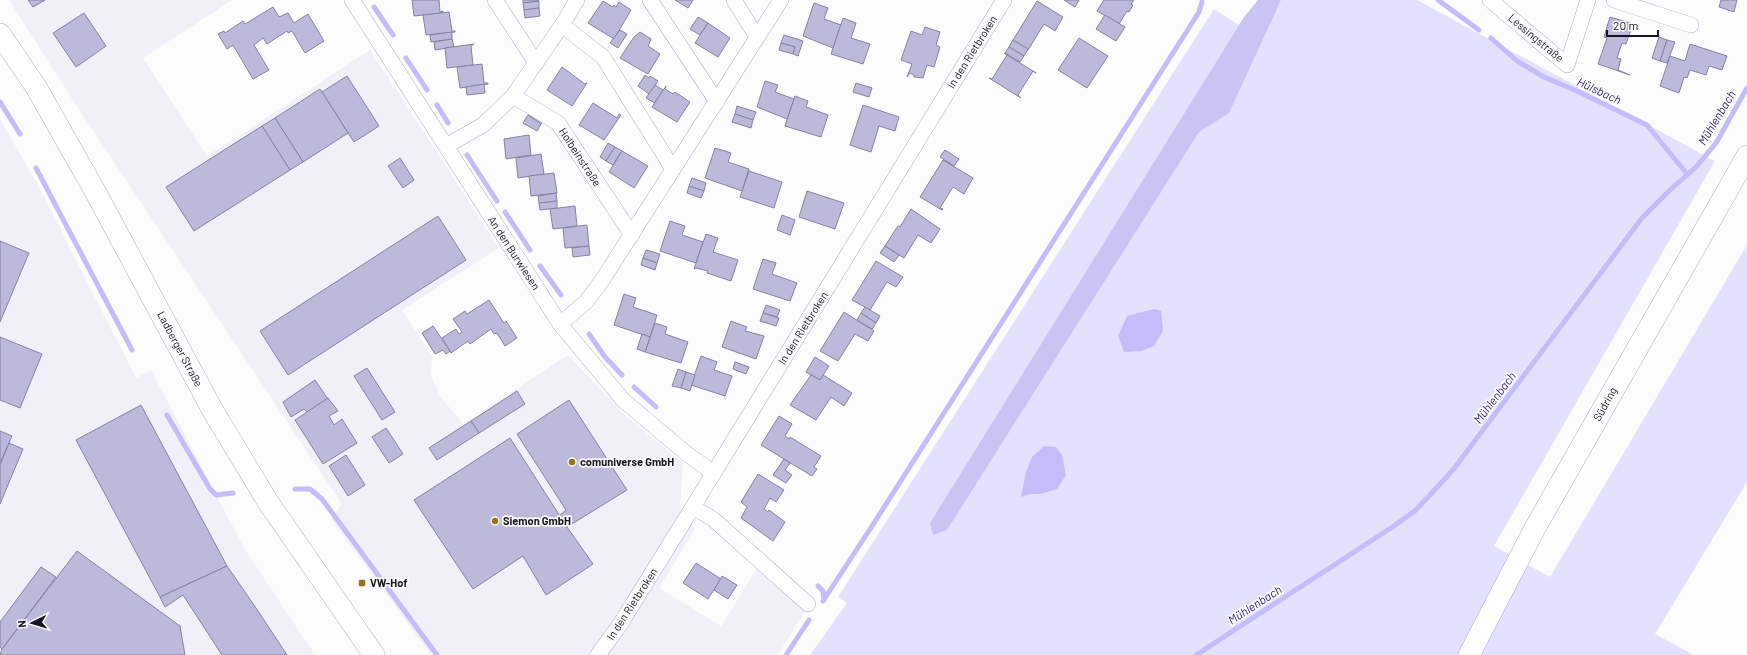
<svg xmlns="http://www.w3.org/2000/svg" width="1747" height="655" viewBox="0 0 1747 655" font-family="Barlow,sans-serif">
  <rect width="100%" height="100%" fill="#fcfcfc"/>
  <g fill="#f1f0f9">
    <path d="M 9,0 L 232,0 L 143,58 L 207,156 L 370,50 L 499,248 L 402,310 L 432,356 L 431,375 L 440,396 L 463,424 L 568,355 L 625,415 L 683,463 L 680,507 L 695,529 L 659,588 L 721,626 L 757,568 L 805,611 L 778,655 L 431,655 L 331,519 L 342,504 L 76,105 Z"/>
    <path d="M 0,119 L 38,185 L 136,378 L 151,370 L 244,548 L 315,655 L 0,655 Z"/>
  </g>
  <path fill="#e4e1ff" d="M 1281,0 L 1417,0 L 1715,161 L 1494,546 L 1550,577 L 1747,245 L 1747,482 L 1655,634 L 1694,655 L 810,655 L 847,603 L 838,597 L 1214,9 L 1239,25 L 1085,274 L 1276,11 Z"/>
  <path fill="#c9c4f3" d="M 1258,0 L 1281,0 L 1229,113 L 1199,132 L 947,530 L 933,535 L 930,523 L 1244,17 Z"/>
  <g fill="#c4bdfc">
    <path d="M 1154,309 L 1161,311 L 1163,331 L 1154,346 L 1141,351 L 1124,352 L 1118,336 L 1127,316 Z"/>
    <path d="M 1044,446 L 1056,447 L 1062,455 L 1066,475 L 1057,489 L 1041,494 L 1030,494 L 1021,497 L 1026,472 L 1032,457 Z"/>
  </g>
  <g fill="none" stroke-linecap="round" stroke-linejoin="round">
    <g stroke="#c4bdfc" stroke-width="5">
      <path d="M 1438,0 L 1479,30"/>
      <path d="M 374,7 L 393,35"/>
      <path d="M 1491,38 L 1517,61 L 1544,77 L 1579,92 L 1647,125 L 1687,174"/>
      <path d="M 406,58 L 427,90"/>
      <path d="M 0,102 L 20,134"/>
      <path d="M 437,105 L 448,123"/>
      <path d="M 467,155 L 497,201"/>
      <path d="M 36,168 L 132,350"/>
      <path d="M 505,212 L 530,250"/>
      <path d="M 540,266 L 561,295"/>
      <path d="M 589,334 L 605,357 L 622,375"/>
      <path d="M 634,387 L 656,407"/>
      <path d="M 167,415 L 210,489 L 216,495 L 233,493"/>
      <path d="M 295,489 L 310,489 L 322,499 L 437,655"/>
      <path d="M 818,586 L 823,591 L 824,600"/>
      <path d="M 823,601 L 874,523 L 1199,12 L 1202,2"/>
      <path d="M 786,655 L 809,620"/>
      <path d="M 1196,655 L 1394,526 L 1416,510 L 1453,470 L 1642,218 L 1670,190 L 1696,167 L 1716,143 L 1747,88"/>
    </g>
  </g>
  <g fill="#bcb9db" stroke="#8582a2">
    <path d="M 28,0 L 45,0 L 33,7 Z"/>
    <path d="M 412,0 L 439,0 L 440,12 L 443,11 L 443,13 L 414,16 Z"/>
    <path d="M 523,0 L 538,0 L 539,1 L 523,3 Z"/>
    <path d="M 675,0 L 693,0 L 688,8 Z"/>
    <path d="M 1064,0 L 1079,0 L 1075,7 Z"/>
    <path d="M 1104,0 L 1134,0 L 1131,4 L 1133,5 L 1129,12 L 1127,11 L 1119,24 L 1097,11 Z"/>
    <path d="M 1721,0 L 1737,0 L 1734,12 L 1719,7 Z"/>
    <path d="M 539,1 L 539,8 L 524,10 L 523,3 Z"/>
    <path d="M 603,1 L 613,7 L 614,5 L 616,7 L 619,2 L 631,10 L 614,39 L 588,23 Z"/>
    <path d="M 1037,1 L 1063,17 L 1055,31 L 1044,24 L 1028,50 L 1013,40 Z"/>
    <path d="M 814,3 L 828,8 L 824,19 L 841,25 L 833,48 L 803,36 Z"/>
    <path d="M 273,7 L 279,17 L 288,13 L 294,23 L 308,14 L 324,41 L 305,53 L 292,31 L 288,33 L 287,31 L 267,44 L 263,38 L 254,45 L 269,70 L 253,79 L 233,45 L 227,49 L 218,34 L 224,31 L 225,33 L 243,21 L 245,24 Z"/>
    <path d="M 539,8 L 540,16 L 525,18 L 524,10 Z"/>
    <path d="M 449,12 L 452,31 L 455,31 L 455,32 L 426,35 L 423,15 Z"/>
    <path d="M 84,13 L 106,46 L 76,67 L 53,33 Z"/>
    <path d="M 1105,15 L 1125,27 L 1116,41 L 1096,29 Z"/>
    <path d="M 698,17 L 708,23 L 700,35 L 690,29 Z"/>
    <path d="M 1610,17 L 1633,24 L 1626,44 L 1622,43 L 1617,58 L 1621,59 L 1618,70 L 1630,75 L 1598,64 L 1607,38 L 1604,37 Z"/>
    <path d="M 843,18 L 856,23 L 851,38 L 870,44 L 863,64 L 831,54 Z"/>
    <path d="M 708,23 L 730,38 L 718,57 L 695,43 Z"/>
    <path d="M 925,27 L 940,32 L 936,45 L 940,47 L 934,67 L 927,65 L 923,78 L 914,77 L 914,75 L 910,73 L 907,77 L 912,64 L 901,60 L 911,31 L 922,35 Z"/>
    <path d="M 620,30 L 627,34 L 618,48 L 610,43 Z"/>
    <path d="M 452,32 L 452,39 L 431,42 L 430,35 Z"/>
    <path d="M 640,32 L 651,39 L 648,46 L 660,54 L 648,74 L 620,58 L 634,37 Z"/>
    <path d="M 784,35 L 803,41 L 798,56 L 793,54 L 795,47 L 781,43 Z"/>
    <path d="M 1659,37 L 1667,40 L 1660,61 L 1652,58 Z"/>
    <path d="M 1079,38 L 1108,56 L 1087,88 L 1058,70 Z"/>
    <path d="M 452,39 L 454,47 L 435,50 L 434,42 Z"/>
    <path d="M 1013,40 L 1028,49 L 1024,56 L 1009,47 Z"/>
    <path d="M 1667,40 L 1675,42 L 1667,63 L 1660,61 Z"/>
    <path d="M 781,43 L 795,47 L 793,54 L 779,50 Z"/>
    <path d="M 474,44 L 471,46 L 473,65 L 447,68 L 445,48 Z"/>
    <path d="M 1690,44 L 1727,56 L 1722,70 L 1709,66 L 1706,75 L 1690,70 L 1687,78 L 1684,77 L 1679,93 L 1660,86 L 1670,56 L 1685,61 Z"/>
    <path d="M 1009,47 L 1024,56 L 1020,62 L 1005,53 Z"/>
    <path d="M 1004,53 L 1036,73 L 1033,71 L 1018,95 L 1021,98 L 989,78 L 992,79 L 1007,55 Z"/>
    <path d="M 482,64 L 484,83 L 488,83 L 488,84 L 460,88 L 457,67 Z"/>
    <path d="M 562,67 L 585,84 L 587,83 L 572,106 L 547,90 Z"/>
    <path d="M 645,75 L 649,78 L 650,76 L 658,81 L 649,94 L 638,86 Z"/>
    <path d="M 347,76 L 379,126 L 354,142 L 322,92 Z"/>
    <path d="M 765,81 L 778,85 L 775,92 L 794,99 L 787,119 L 757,107 Z"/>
    <path d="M 856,83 L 872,88 L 869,97 L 853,92 Z"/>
    <path d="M 484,84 L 485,93 L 467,95 L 466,87 Z"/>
    <path d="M 655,85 L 663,90 L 655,103 L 646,98 Z"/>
    <path d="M 666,86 L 665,89 L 673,94 L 675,92 L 690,102 L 677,122 L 652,107 Z"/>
    <path d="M 320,89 L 348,133 L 303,162 L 275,118 Z"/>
    <path d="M 795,96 L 808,101 L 806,107 L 828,115 L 821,137 L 785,126 Z"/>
    <path d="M 593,103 L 617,118 L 619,114 L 621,115 L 604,140 L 579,125 Z"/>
    <path d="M 863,105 L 899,117 L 895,131 L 879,126 L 871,152 L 850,145 Z"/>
    <path d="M 737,106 L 756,112 L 753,120 L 735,114 Z"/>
    <path d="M 532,109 L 545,117 L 541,124 L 528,115 Z"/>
    <path d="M 735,114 L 753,120 L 751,128 L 732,122 Z"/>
    <path d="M 528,115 L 541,124 L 537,131 L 523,123 Z"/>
    <path d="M 275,118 L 303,162 L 290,170 L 262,126 Z"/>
    <path d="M 262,126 L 290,170 L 194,231 L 166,187 Z"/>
    <path d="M 529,135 L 531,155 L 506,159 L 504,139 Z"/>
    <path d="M 608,143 L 615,147 L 606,161 L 600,157 Z"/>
    <path d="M 615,147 L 622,151 L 613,165 L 606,161 Z"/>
    <path d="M 715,148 L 731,153 L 728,162 L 749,169 L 742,191 L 705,178 Z"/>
    <path d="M 945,150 L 959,159 L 954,166 L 940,157 Z"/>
    <path d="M 622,151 L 648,166 L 634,188 L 609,172 Z"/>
    <path d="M 541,154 L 544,174 L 518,178 L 516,158 Z"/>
    <path d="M 400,158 L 414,180 L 403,188 L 388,166 Z"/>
    <path d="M 943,160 L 973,178 L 964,194 L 953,187 L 940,208 L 943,209 L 942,210 L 920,197 Z"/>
    <path d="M 749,171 L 782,182 L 774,208 L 740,197 Z"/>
    <path d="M 554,173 L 557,193 L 531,196 L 529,176 Z"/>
    <path d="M 692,178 L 706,183 L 704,191 L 689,186 Z"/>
    <path d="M 689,186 L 704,191 L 701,198 L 687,193 Z"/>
    <path d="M 807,191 L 844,203 L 835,229 L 799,217 Z"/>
    <path d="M 556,193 L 557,201 L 539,203 L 538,196 Z"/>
    <path d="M 557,201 L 557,208 L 540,210 L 539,203 Z"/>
    <path d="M 575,206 L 577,226 L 553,229 L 550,209 Z"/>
    <path d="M 911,209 L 940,229 L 931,243 L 918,235 L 904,258 L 885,246 L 898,226 L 900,227 Z"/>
    <path d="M 782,215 L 795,220 L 790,235 L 777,230 Z"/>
    <path d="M 438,216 L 466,260 L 288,375 L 260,331 Z"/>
    <path d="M 670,221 L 685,226 L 682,235 L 703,242 L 696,263 L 660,251 Z"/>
    <path d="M 587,225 L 589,246 L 565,248 L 563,228 Z"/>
    <path d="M 706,234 L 718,238 L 713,252 L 738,260 L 731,281 L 707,273 L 708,271 L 696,268 L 694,269 Z"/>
    <path d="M 0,241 L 29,253 L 0,322 Z"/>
    <path d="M 589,246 L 590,255 L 573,257 L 572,248 Z"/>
    <path d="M 885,246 L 899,255 L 894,262 L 880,253 Z"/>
    <path d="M 646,250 L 660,254 L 657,263 L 643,258 Z"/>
    <path d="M 643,258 L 657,263 L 655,270 L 641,265 Z"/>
    <path d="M 763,259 L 776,263 L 772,274 L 797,283 L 790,301 L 753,289 Z"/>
    <path d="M 876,261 L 903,277 L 896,287 L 887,282 L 870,310 L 852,300 Z"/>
    <path d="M 624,294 L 636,298 L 633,307 L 657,315 L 650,337 L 614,325 Z"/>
    <path d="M 489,300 L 504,323 L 506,321 L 517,338 L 505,346 L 497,333 L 494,334 L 491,329 L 470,344 L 468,341 L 451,353 L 442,338 L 456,329 L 459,334 L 462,332 L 453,319 L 465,311 L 467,314 Z"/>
    <path d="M 766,305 L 780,310 L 777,317 L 763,313 Z"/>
    <path d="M 865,307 L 880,316 L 876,323 L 861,313 Z"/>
    <path d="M 844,312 L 874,331 L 868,341 L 855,334 L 838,361 L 820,351 Z"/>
    <path d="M 763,313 L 779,318 L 776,326 L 760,321 Z"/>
    <path d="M 861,313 L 876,323 L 872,329 L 857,320 Z"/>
    <path d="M 731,321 L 747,327 L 745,331 L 764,336 L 756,359 L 722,347 Z"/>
    <path d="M 655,323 L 667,327 L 665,334 L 688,342 L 681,363 L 645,352 Z"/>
    <path d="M 433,326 L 450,351 L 446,354 L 443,350 L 435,354 L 422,333 Z"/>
    <path d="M 642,334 L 650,337 L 645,352 L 637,349 Z"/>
    <path d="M 0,337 L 42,354 L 20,408 L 0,400 Z"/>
    <path d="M 701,356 L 717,362 L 714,370 L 732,376 L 725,396 L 691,385 Z"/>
    <path d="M 815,357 L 829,366 L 820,380 L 806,372 Z"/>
    <path d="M 735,362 L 749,367 L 746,374 L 733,369 Z"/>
    <path d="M 367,368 L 395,412 L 382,420 L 354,376 Z"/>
    <path d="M 678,369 L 686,372 L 681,388 L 672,386 Z"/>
    <path d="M 686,372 L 695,375 L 690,391 L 681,388 Z"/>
    <path d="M 811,375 L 820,380 L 823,375 L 852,393 L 844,406 L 831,397 L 816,420 L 790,405 Z"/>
    <path d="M 315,380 L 328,399 L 307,412 L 304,409 L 291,417 L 283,402 Z"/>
    <path d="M 517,391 L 525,404 L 479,433 L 471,421 Z"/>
    <path d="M 328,398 L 338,411 L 329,416 L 334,425 L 342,419 L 357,443 L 323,464 L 295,420 Z"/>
    <path d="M 569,400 L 627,490 L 567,527 L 560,515 L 566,510 L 517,434 Z"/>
    <path d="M 141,405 L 227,566 L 160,597 L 76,440 Z"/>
    <path d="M 779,416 L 792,424 L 785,436 L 789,439 L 790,437 L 821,456 L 814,467 L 817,469 L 812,476 L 761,445 Z"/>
    <path d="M 471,421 L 479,433 L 437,460 L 429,448 Z"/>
    <path d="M 386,428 L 403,454 L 389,463 L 372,437 Z"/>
    <path d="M 0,431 L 12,436 L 0,463 Z"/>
    <path d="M 510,438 L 567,527 L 593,564 L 546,595 L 523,556 L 473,589 L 414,500 Z"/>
    <path d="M 9,443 L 23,449 L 0,504 L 0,465 Z"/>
    <path d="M 346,455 L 365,485 L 348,496 L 329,466 Z"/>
    <path d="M 784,459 L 790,463 L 785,470 L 792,475 L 786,483 L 773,475 Z"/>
    <path d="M 758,474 L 784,490 L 776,502 L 770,498 L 764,509 L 768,512 L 769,510 L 785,522 L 773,541 L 741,518 L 747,507 L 741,502 Z"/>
    <path d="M 77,551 L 180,626 L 185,655 L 0,655 L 2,649 Z"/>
    <path d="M 696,563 L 721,579 L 708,599 L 683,583 Z"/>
    <path d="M 227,566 L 256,608 L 287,655 L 222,655 L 183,595 L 165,607 L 160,597 Z"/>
    <path d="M 41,567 L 56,577 L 2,649 L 0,647 L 0,622 Z"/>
    <path d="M 722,576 L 737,585 L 728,599 L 714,590 Z"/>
  </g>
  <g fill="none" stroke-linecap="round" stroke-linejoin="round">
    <g stroke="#adaacc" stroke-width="16">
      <g id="street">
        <path d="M 352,0 L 560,324 L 623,400 L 687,454 L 714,473"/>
        <path d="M 495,0 L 536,63"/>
        <path d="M 650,0 L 717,102"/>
        <path d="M 734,0 L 757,37"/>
        <path d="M 1490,0 L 1567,65 L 1588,0"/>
        <path d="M 1614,0 L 1691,25"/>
        <path d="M 562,25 L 603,57 L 673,169"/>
        <path d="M 513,96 L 558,123 L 632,235"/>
        <path d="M 446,146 L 483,125 L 513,96 L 562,25 L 577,0"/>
        <path d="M 560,324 L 586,302 L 603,279 L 781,0"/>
        <path d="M 693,507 L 713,519 L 808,604"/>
        <path d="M 598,655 L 621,623 L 683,523 L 1004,0"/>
      </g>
    </g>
    <g stroke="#adaacc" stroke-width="22">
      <g id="secondary">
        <path d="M 0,34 L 36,87 L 96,193 L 213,411 L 268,502 L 374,655"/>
        <path d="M 1469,655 L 1535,528 L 1747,156"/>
      </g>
    </g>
    <use href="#street" stroke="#fff" stroke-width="15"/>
    <use href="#secondary" stroke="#fff" stroke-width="21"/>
  </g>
  <g fill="#97731d" stroke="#fcfcfc" stroke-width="1.5">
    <circle cx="572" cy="462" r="4"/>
    <circle cx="495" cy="521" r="4"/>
    <rect x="358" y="579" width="8" height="8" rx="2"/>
  </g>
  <g text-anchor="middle" stroke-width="3.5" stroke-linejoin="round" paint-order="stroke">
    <g font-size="11" fill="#161521" stroke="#fcfcfc">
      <text transform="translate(1536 38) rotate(40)" y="4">Lessingstraße</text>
      <text transform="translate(972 52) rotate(-58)" y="4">In den Rietbroken</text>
      <text transform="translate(580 157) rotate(57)" y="4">Holbeinstraße</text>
      <text transform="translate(514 253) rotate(57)" y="4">An den Burwiesen</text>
      <text transform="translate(803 328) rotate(-58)" y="4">In den Rietbroken</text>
      <text transform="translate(180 349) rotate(62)" y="4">Ladberger Straße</text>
      <text transform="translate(1605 404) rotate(-61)" y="4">Südring</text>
      <text transform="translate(632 604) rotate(-57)" y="4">In den Rietbroken</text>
    </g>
    <g font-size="11" font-weight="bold" fill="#161521" stroke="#fcfcfc" text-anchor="start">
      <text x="580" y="466">comuniverse GmbH</text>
      <text x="503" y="525">Siemon GmbH</text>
      <text x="370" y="587">VW-Hof</text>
    </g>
    <g font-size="12" font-style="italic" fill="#3a237a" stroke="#fcfcfc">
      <text transform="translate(1599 91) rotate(25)" y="4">Hülsbach</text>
      <text transform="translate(1717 118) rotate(-59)" y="4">Mühlenbach</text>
      <text transform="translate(1495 398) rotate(-53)" y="4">Mühlenbach</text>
      <text transform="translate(1255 605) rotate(-33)" y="4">Mühlenbach</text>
    </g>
  </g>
  <g transform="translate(32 623) rotate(265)" stroke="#fcfcfc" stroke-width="3" paint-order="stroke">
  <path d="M0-3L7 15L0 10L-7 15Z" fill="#161521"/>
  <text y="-6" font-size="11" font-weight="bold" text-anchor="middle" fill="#161521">N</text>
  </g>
  <path d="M1607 30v6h51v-6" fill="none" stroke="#161521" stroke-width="2"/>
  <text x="1613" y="30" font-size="12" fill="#161521" stroke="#fcfcfc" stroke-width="3" paint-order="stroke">20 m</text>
</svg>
